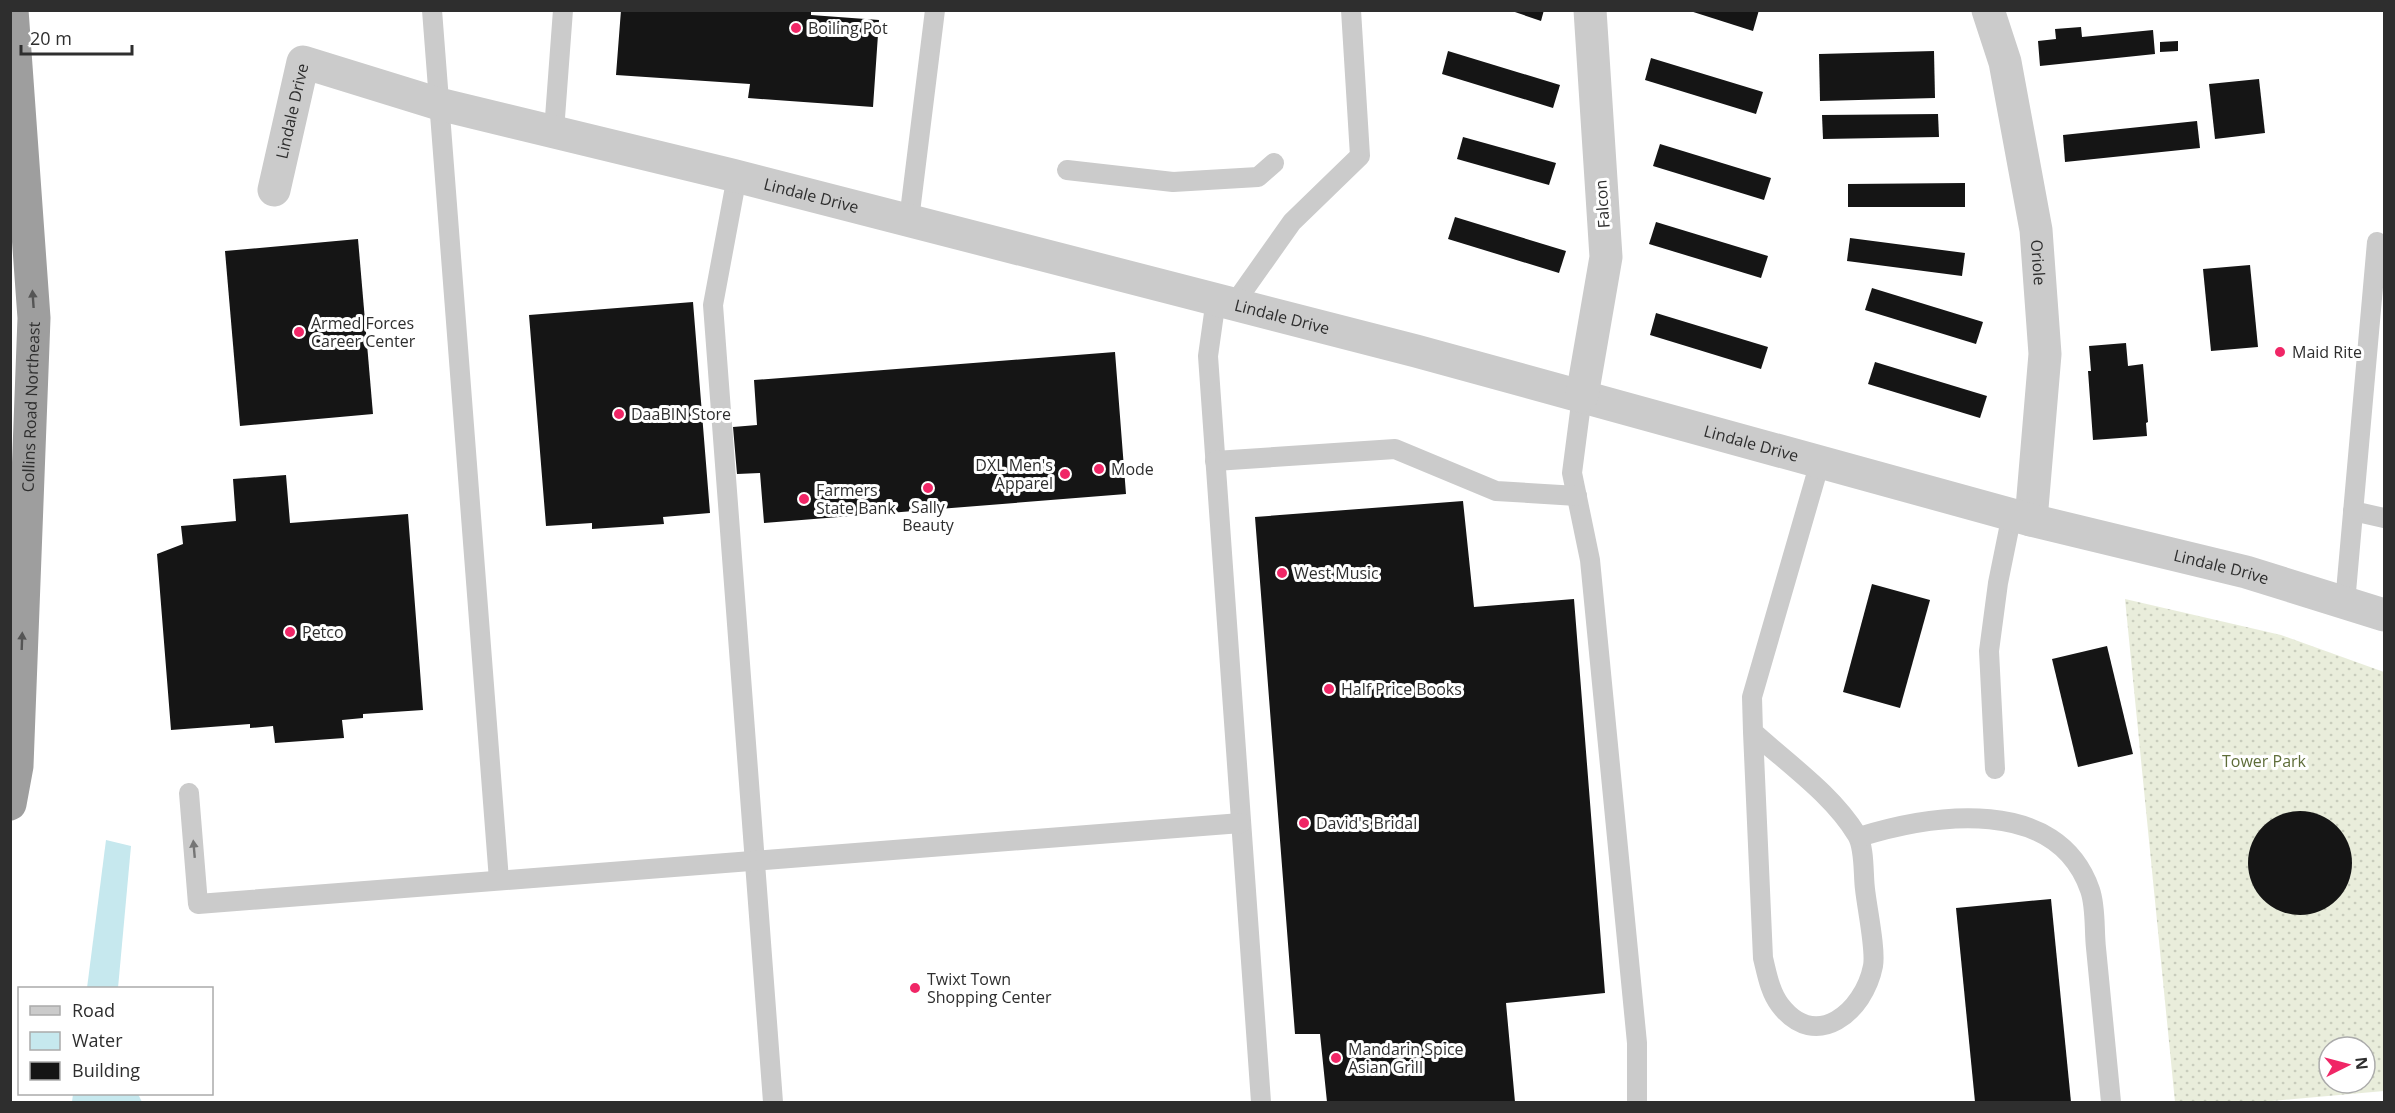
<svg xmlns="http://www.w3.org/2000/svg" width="2395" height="1113" viewBox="0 0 2395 1113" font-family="'Open Sans',sans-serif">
  <defs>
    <pattern id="grass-dots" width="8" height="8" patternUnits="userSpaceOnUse" patternTransform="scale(1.5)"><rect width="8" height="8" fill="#e9eddb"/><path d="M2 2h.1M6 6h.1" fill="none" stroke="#c8ccbc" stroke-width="1.8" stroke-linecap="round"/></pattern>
  </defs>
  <rect width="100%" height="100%" fill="#fff"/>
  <path fill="url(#grass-dots)" fill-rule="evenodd" d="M 2125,599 L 2281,635 L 2384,672 L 2384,1091 L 2261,1102 L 2175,1102 ZM 2329,1047 L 2365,1047 L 2365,1083 L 2329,1083 Z"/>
  <g fill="#c6e8ee">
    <path d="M 106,840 L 131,846 L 118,988 L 87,988 Z"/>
    <path d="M 73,1094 L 138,1094 L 142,1102 L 72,1102 Z"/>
  </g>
  <g fill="#151515">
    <path d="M 621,10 L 811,10 L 811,15 L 879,20 L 873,107 L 748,98 L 750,84 L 616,75 Z"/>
    <path d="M 1509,10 L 1544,10 L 1541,21 Z"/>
    <path d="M 1687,10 L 1759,10 L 1753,31 Z"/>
    <path d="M 2081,27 L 2082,37 L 2153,30 L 2155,54 L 2040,66 L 2038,41 L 2056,39 L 2055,29 Z"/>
    <path d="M 2178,41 L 2178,51 L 2160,52 L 2160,42 Z"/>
    <path d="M 1448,51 L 1560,85 L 1553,108 L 1442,74 Z"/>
    <path d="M 1934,51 L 1935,98 L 1820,101 L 1819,54 Z"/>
    <path d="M 1651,58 L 1763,92 L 1756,114 L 1645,80 Z"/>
    <path d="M 2259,79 L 2265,133 L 2215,139 L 2209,84 Z"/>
    <path d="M 1938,114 L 1939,137 L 1823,139 L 1822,115 Z"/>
    <path d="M 2197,121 L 2200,148 L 2065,162 L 2063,135 Z"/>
    <path d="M 1463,137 L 1556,163 L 1549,185 L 1457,159 Z"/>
    <path d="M 1660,144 L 1771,178 L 1764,200 L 1653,166 Z"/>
    <path d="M 1965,183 L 1965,207 L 1848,207 L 1848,184 Z"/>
    <path d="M 1455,217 L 1566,251 L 1559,273 L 1448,239 Z"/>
    <path d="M 1656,222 L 1768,256 L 1761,278 L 1649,244 Z"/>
    <path d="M 1850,238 L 1965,253 L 1962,276 L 1847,261 Z"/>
    <path d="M 358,239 L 373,414 L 240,426 L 225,251 Z"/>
    <path d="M 2250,265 L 2258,347 L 2211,351 L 2203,269 Z"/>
    <path d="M 1872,288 L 1983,322 L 1976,344 L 1865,310 Z"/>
    <path d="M 693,302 L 710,513 L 663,517 L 664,524 L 592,529 L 592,523 L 546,526 L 529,315 Z"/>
    <path d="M 1656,313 L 1768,347 L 1761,369 L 1650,335 Z"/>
    <path d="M 2126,343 L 2128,366 L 2143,364 L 2148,422 L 2146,423 L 2147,436 L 2093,440 L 2088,371 L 2091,371 L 2089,346 Z"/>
    <path d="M 1115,352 L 1126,494 L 764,523 L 760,473 L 737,474 L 733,427 L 757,425 L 754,380 Z"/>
    <path d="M 1875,362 L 1987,396 L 1980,418 L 1868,384 Z"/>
    <path d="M 286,475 L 290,523 L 408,514 L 423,710 L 363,714 L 363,718 L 342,720 L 344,738 L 275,743 L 273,726 L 250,728 L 250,724 L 171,730 L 157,554 L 183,544 L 181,526 L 236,521 L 233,479 Z"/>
    <path d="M 1463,501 L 1474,607 L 1574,599 L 1605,993 L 1506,1003 L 1515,1102 L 1327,1102 L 1320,1034 L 1295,1034 L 1255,517 Z"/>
    <path d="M 1872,584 L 1930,600 L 1900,708 L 1843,692 Z"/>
    <path d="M 2107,646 L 2133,754 L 2078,767 L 2052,659 Z"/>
    <circle cx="2300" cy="863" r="52"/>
    <path d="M 2051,899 L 2071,1102 L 1975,1102 L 1956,908 Z"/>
  </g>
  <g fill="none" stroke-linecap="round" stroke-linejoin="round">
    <g stroke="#cbcbcb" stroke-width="20">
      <path d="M 432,10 L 499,880"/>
      <path d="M 554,131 L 563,10"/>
      <path d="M 1067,170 L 1173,182 L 1258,177 L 1274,163"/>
      <path d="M 737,176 L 713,305 L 773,1102"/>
      <path d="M 909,220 L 935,10"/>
      <path d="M 1216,299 L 1208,356 L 1261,1102"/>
      <path d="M 1234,304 L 1292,222 L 1360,156 L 1351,10"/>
      <path d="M 1582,396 L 1572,473 L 1590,560 L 1637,1043 L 1637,1102"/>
      <path d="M 1215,461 L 1395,449 L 1496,491 L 1577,496"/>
      <path d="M 2353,511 L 2384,518"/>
      <path d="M 2345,603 L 2377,242"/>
      <path d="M 1753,732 C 1788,764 1832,794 1857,835 C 1865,848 1863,874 1865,889 C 1867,908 1876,950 1873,966 C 1864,1012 1816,1052 1780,1005 C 1770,992 1767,974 1763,958 L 1753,732 L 1752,697 L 1820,462"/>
      <path d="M 1995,769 L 1989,651 L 1998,583 L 2012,514"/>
      <path d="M 189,793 L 198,904 L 1241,823"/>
      <path d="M 1859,837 C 1933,814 2057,795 2090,890 C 2096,907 2094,930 2096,948 C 2101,1000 2106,1051 2111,1102"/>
    </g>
    <g stroke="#cbcbcb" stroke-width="33">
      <path id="s1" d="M 1988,10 L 2005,62 L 2036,230 L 2045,354 L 2031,520"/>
      <path id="s2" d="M 274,190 L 303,62 L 439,104 L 732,175 L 1416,351 L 2031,520 L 2246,572 L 2384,615"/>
      <path d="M 1582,396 L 1606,257 L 1590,10"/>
    </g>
    <path stroke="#9e9e9e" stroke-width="33" id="s3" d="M 10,804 L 17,766 L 34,318 L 12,10"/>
  </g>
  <defs><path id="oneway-solid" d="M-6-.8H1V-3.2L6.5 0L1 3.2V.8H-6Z" transform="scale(1.5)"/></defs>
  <g fill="#555">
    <use href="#oneway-solid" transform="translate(33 299) rotate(-94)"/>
    <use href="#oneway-solid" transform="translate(22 641) rotate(-88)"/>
  </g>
  <use fill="#757575" href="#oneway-solid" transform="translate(194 849) rotate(-95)"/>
  <g fill="#f02666" stroke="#fff" stroke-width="2">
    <circle cx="796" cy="28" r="6"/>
    <circle cx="299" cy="332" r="6"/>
    <circle cx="2280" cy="352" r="6"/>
    <circle cx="619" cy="414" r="6"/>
    <circle cx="1099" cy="469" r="6"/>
    <circle cx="1065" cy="474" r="6"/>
    <circle cx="928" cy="488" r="6"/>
    <circle cx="804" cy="499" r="6"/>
    <circle cx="1282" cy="573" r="6"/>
    <circle cx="290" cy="632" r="6"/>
    <circle cx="1329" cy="689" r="6"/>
    <circle cx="1304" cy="823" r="6"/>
    <circle cx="915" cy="988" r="6"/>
    <circle cx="1336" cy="1058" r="6"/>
  </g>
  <g text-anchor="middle" stroke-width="6" stroke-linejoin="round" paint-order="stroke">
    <g font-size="16" fill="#2e2e2e" stroke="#fff" text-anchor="start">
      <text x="808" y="34">Boiling Pot</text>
      <text x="311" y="329">Armed Forces<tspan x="311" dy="18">Career Center</tspan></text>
      <text x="2292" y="358">Maid Rite</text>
      <text x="631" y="420">DaaBIN Store</text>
      <text x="1053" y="471" text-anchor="end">DXL Men's<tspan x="1053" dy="18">Apparel</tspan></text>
      <text x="1111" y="475">Mode</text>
      <text x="816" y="496">Farmers<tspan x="816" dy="18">State Bank</tspan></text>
      <text x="928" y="513" text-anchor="middle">Sally<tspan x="928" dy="18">Beauty</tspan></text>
      <text x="1294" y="579">West Music</text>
      <text x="302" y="638">Petco</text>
      <text x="1341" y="695">Half Price Books</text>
      <text x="1316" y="829">David's Bridal</text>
      <text x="927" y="985">Twixt Town<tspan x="927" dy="18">Shopping Center</tspan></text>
      <text x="1348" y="1055">Mandarin Spice<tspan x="1348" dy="18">Asian Grill</tspan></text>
    </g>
    <g font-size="16" fill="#2e2e2e" stroke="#fff">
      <text dy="6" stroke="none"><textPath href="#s2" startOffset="81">Lindale Drive</textPath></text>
      <text dy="6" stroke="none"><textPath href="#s2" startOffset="657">Lindale Drive</textPath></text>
      <text transform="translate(1602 204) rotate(-94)" y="6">Falcon</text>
      <text dy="6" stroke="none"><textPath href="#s1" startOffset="258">Oriole</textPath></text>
      <text dy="6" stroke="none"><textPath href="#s2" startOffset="1143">Lindale Drive</textPath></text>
      <text dy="6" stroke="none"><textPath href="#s3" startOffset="398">Collins Road Northeast</textPath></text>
      <text dy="6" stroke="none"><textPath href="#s2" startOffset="1629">Lindale Drive</textPath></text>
      <text dy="6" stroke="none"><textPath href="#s2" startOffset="2115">Lindale Drive</textPath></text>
    </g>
    <g font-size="16" fill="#5e6d39" stroke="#fff">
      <text x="2264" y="767">Tower Park</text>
    </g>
  </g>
  <rect width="2395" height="1113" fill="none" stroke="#2e2e2e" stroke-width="24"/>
  <rect x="18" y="987" width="195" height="108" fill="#ffffff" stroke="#ababab" stroke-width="1.5"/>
  <rect x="30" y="1006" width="30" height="9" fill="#cbcbcb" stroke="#ababab" stroke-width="1.5"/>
  <text x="72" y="1017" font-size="18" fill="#2e2e2e">Road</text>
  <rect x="30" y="1032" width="30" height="18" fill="#c6e8ee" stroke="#ababab" stroke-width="1.5"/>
  <text x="72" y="1047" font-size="18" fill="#2e2e2e">Water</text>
  <rect x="30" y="1062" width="30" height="18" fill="#151515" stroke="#ababab" stroke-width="1.5"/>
  <text x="72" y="1077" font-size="18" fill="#2e2e2e">Building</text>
  <g transform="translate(2347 1065) rotate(84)"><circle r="28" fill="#ffffff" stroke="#ababab" stroke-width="1.5"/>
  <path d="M0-4.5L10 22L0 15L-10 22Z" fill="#f02666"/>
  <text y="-9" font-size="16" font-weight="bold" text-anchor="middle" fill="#2e2e2e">N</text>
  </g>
  <path d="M21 45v9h111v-9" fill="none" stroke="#2e2e2e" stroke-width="3"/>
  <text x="30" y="45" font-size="18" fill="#2e2e2e" stroke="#ffffff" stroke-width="4.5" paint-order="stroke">20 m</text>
</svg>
